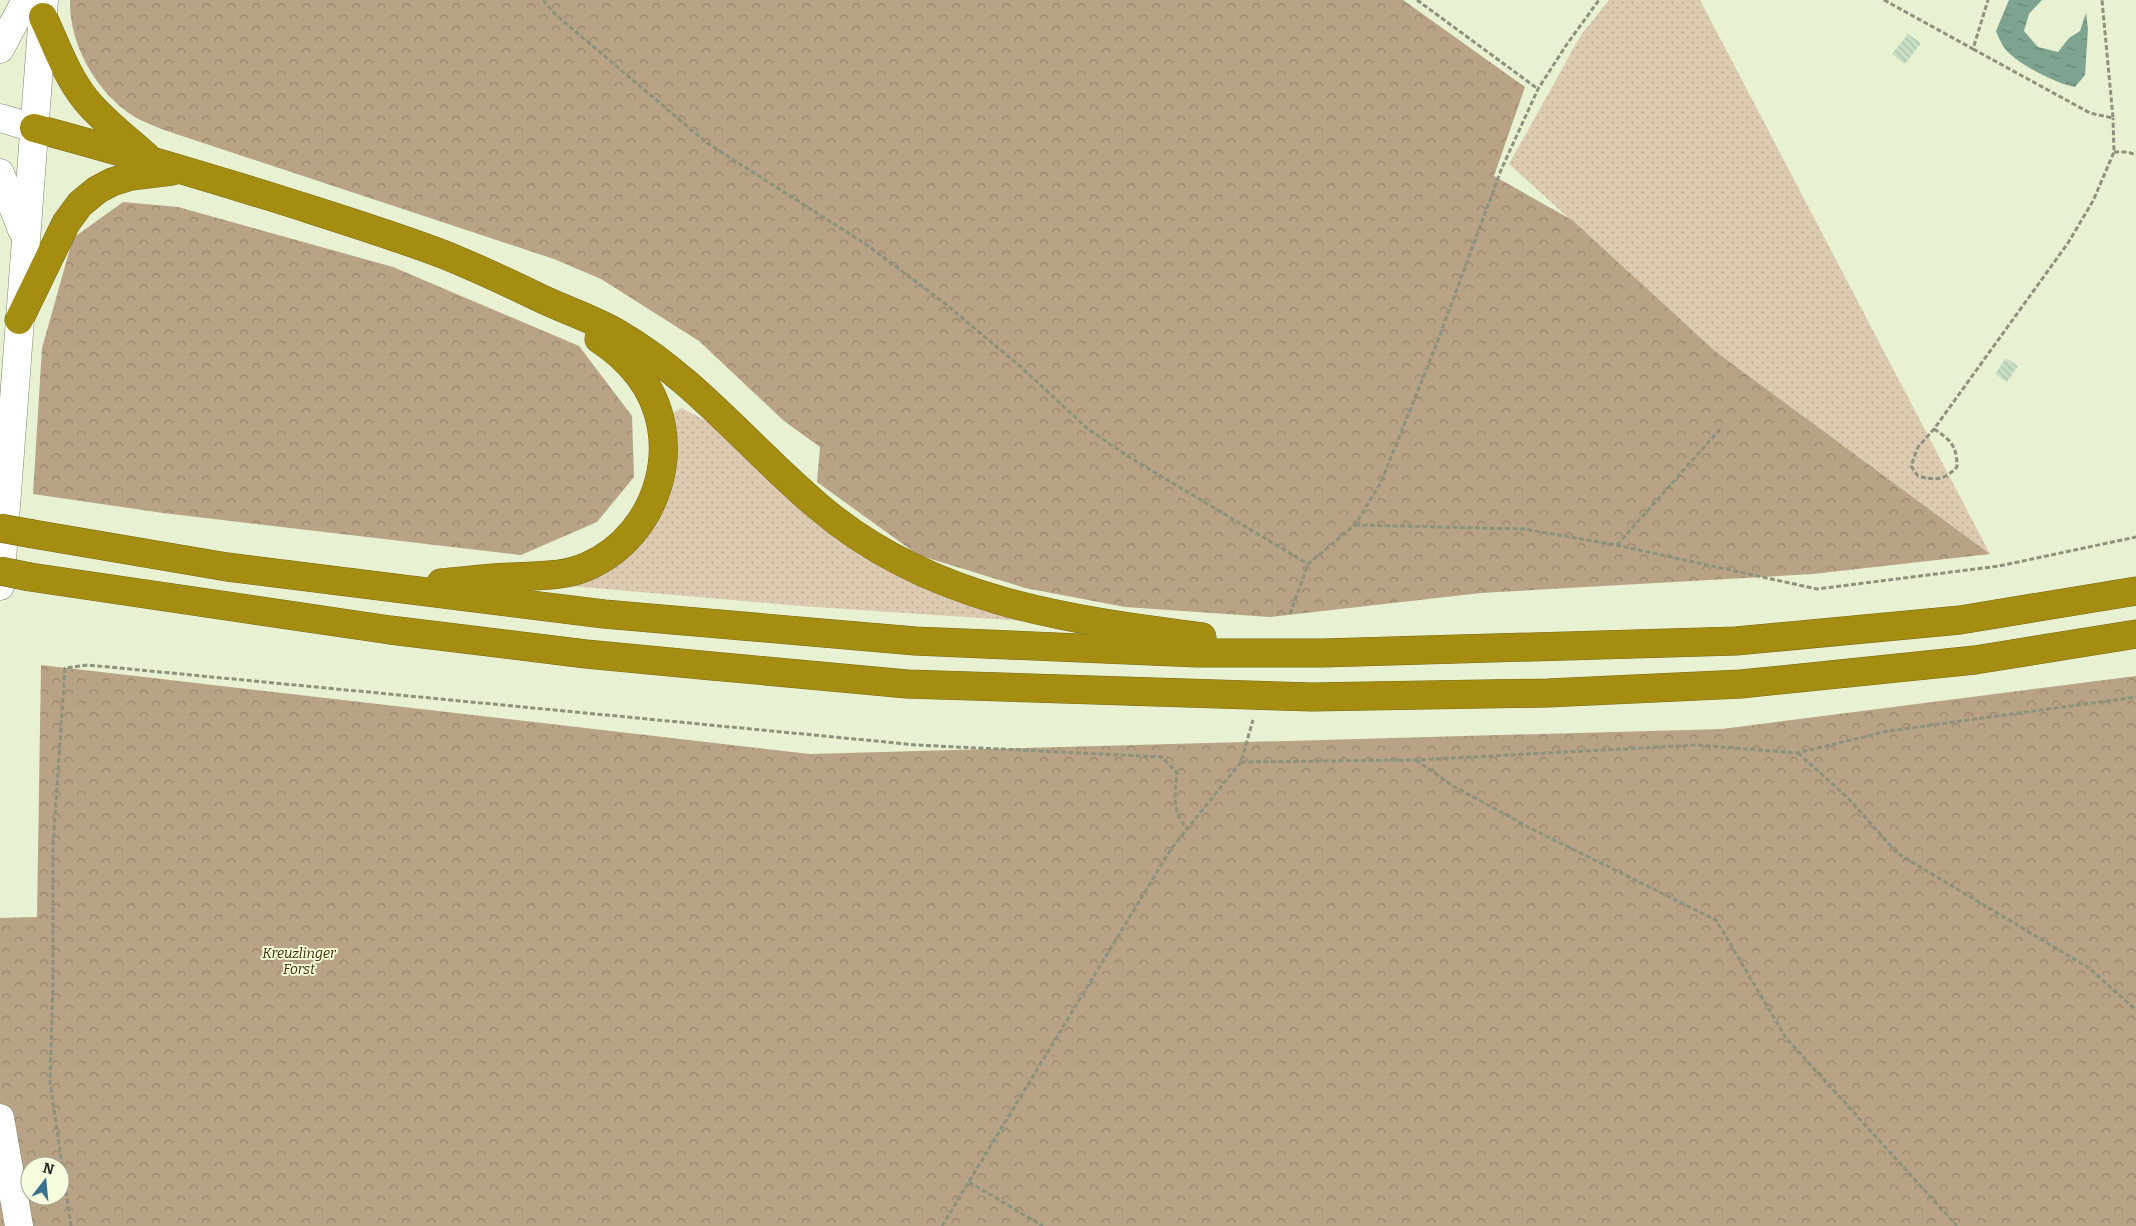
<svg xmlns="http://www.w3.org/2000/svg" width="2136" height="1226" viewBox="0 0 2136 1226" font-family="Bitter,serif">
  <defs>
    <pattern id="grass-dots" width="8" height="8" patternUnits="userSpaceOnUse" patternTransform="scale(1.25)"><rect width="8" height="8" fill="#dccab1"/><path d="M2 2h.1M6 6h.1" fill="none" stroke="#bdae98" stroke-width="1.8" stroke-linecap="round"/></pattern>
    <pattern id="forest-crowns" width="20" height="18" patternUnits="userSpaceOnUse" patternTransform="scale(1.25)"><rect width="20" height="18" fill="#b9a386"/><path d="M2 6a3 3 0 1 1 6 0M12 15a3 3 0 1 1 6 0" fill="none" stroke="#96856d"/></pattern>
    <pattern id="water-ripples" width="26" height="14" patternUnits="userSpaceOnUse" patternTransform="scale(1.25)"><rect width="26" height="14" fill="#7ea391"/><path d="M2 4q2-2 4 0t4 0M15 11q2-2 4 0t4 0" fill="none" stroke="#678576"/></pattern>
    <pattern id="building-back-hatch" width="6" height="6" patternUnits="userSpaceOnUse" patternTransform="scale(1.25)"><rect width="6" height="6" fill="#c9dfc5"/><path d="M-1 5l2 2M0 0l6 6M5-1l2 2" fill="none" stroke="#acbfa9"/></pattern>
  </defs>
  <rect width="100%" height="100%" fill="#e8f1d1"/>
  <g fill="url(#grass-dots)">
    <path d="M 1609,0 L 1700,0 L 1990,554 L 1715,351 L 1509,164 L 1581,35 Z"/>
    <path d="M 682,408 L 710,423 L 786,497 L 865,555 L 1041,622 L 801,606 L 560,585 L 623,555 L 652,529 L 667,493 L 675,452 L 673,413 Z"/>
  </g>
  <g fill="url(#forest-crowns)" fill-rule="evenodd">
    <path d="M 70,0 L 1403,0 L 1525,87 L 1494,176 L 1572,220 L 1715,351 L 1990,554 L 1813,574 L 1481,593 L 1270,617 L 1125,607 L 1025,588 L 918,555 L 817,482 L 820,447 L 784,421 L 699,341 L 601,279 L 554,259 L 161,129 C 150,124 136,119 126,111 C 93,86 69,42 70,0 Z"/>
    <path d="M 123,202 L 178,207 L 393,267 L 579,346 L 632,416 L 634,477 L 597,522 L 521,555 L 163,513 L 33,494 L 42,348 L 73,238 Z"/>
    <path d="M 41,665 L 810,754 L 1722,729 L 2136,676 L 2136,1226 L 0,1226 L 0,918 L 37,917 ZM 30,1166 L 60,1166 L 60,1196 L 30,1196 Z"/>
  </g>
  <path fill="url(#water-ripples)" d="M 2009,0 L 2042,0 L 2029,14 L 2024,31 L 2038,47 L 2058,52 L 2069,38 L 2080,31 L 2086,13 L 2088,29 L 2085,75 L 2075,87 C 2056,84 2013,62 2003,46 C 2000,41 1998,36 1996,31 Z"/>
  <g fill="url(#building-back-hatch)">
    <path d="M 1908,34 L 1921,43 L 1905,64 L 1892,54 Z"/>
    <path d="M 2006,358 L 2018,366 L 2007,382 L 1995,374 Z"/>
  </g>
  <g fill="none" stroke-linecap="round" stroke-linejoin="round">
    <g stroke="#80876b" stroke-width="29">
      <g id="secondary">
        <path d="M 0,49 L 26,0"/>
        <path d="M 0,118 L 34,128"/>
        <path d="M 0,173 L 22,230"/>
        <path d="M 0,586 L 44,0"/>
        <path d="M 0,1118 L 19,1226"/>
      </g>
    </g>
    <g stroke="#786914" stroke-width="29">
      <g id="highway">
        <path d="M 43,17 C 56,45 66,75 86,100 C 103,121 126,138 146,156"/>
        <path d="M 34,128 C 116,150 197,174 278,199 C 334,217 390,234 445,255 C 477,268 509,283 540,298 C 565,310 593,319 617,333 C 695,378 751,450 819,507 C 929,601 1065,619 1202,637"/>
        <path d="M 19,320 L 66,223 L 80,204 L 97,190 L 112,182 L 131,176 L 172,171"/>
        <path d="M 33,534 L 227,567 L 604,614 L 915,641 L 1197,653 L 1323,653 L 1736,641 L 1960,620 L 2136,591"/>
        <path d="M 30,577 L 390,630 L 586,654 L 712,666 L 907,684 L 1312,697 L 1548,693 L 1741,684 L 1975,660 L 2136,634"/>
        <path d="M 441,583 C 464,581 487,578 509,577 C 536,575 562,578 588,566 C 660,534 688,438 638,374 C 627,360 614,349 599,339"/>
      </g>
    </g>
    <g stroke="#8c927c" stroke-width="3" stroke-dasharray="5 2.5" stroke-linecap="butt">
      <path d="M 543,0 L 556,15 L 707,143 L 867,245 L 943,302 L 1021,367 L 1088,429 L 1129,457 L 1308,564"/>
      <path d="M 1417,0 L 1538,89"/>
      <path d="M 1884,0 L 1973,49 L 1988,0"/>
      <path d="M 1973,49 L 2090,113 L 2113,118 L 2102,0"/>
      <path d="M 2114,152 L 2128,152 L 2136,155"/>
      <path d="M 1934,429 C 1951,440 1957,446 1957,467 C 1945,480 1935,481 1918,476 L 1911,466 L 1918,447 L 1934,429 L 2068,243 L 2093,201 L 2114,152 L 2113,118"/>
      <path d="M 1355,525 L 1524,529 L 1616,545 L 1817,589 L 1999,566 L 2136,537"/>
      <path d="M 1617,545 L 1722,427"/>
      <path d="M 1290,614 L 1308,564 L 1355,525 L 1381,482 L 1437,343 L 1501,170 L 1538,89 L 1567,44 L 1599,0"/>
      <path d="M 1798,753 L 1848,798 L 1897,853 L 2089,968 L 2136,1010"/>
      <path d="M 1416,760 L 1453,786 L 1532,829 L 1716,920 L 1786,1038 L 1957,1226"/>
      <path d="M 1241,762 L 1416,760 L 1697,745 L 1797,753 L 1888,731 L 2136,697"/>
      <path d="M 969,1182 L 1043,1226"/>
      <path d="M 71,1226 L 50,1082 L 53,982 L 53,846 L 65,668 L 88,665 L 917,745 L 1162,757 L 1177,773 C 1175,794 1171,811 1187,828"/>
      <path d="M 942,1226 L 1171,849 L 1241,762 L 1253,720"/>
    </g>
    <use href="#secondary" stroke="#fff" stroke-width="28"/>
    <use href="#highway" stroke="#a58d11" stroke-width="28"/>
    <g stroke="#786914" stroke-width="29" stroke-linecap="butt">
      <g id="highway-bridge">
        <path d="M 0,528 L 33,534"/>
        <path d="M 0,571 L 30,577"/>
      </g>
    </g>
    <use href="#highway-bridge" stroke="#a58d11" stroke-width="28"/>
  </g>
  <g text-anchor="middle" stroke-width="4" stroke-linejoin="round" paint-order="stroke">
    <g font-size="14" font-style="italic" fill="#422b03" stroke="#f6fede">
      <text x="299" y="958">Kreuzlinger<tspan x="299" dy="16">Forst</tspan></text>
    </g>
  </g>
  <g transform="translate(45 1181) rotate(16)"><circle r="24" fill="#f6fede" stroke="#a2a890"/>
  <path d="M0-4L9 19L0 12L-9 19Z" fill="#38718b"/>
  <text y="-8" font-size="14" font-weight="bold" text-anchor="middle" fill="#24271b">N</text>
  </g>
</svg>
